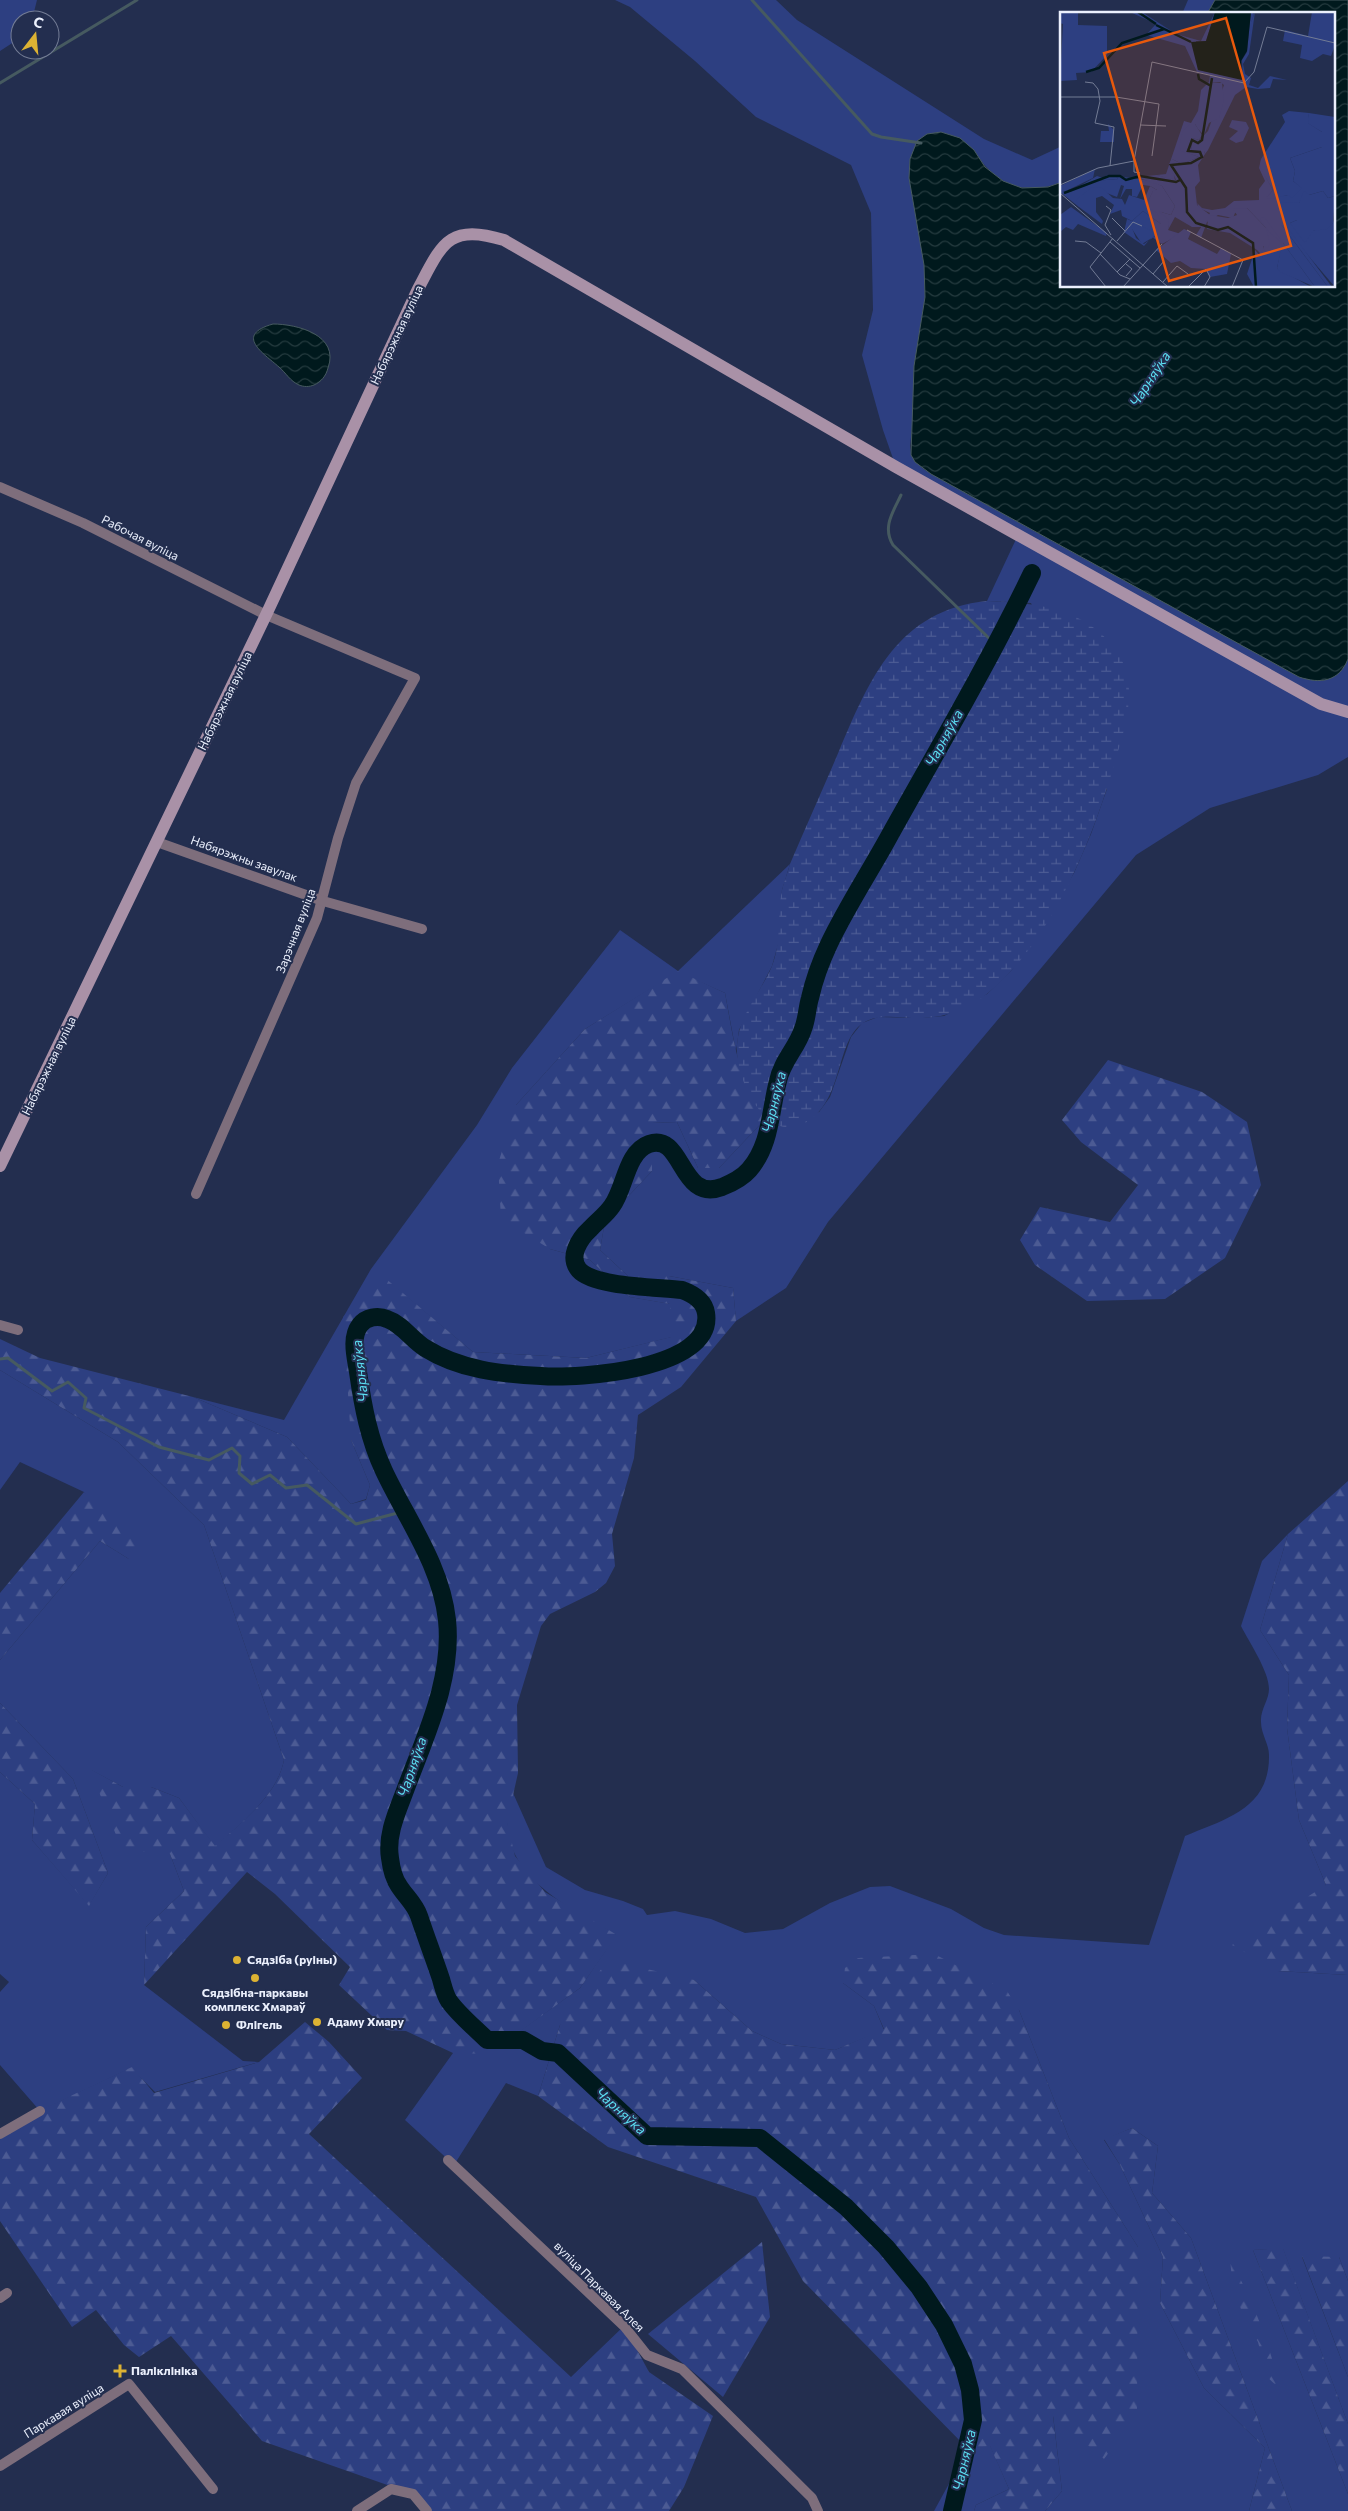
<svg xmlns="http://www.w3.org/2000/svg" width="1348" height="2511" viewBox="0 0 1348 2511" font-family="Commissioner,sans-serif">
  <defs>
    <pattern id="forest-firs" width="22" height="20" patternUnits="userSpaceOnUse" patternTransform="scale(1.25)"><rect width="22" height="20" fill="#2d3f81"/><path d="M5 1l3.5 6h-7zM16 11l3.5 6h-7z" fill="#4c5b94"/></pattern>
    <pattern id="wetland-marsh" width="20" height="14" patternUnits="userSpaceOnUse" patternTransform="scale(1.25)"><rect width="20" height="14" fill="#2d3f81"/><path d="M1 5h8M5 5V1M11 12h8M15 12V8" fill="none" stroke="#4c5b94"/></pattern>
    <pattern id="water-waves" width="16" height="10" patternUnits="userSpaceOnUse" patternTransform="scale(1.25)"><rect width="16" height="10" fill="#00191d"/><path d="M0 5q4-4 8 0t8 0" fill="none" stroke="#253b3f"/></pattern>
  </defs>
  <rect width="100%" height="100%" fill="#232e4f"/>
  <g fill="#2d3f81">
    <path d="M 0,0 L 37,0 L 32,20 L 20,20 L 20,38 L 0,51 Z"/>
    <path d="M 615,0 L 776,0 L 797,20 L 984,139 L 1032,160 L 1062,146 L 1062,182 C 1023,197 994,184 974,150 L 924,265 L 925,297 L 914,366 L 913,419 L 910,446 L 911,455 L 922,468 L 931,474 L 1299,677 L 1346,664 L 1348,659 L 1348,757 L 1318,775 L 1210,808 L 1136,855 L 828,1222 L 786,1288 L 736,1321 L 733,1288 L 669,1276 L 628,1276 L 600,1250 L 605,1221 L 652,1171 L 652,1123 L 677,1122 L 698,1168 L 719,1168 L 766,1118 L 779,1126 L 819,1112 L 830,1097 L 851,1037 L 862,1023 L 878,1017 L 921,1018 L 944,1016 L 987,994 L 1011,971 L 1034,940 L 1074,873 L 1091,834 L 1107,789 L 1031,603 L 987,601 L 1018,535 L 896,467 L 883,430 L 862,355 L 873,310 L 871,213 L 851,165 L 756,117 L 695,61 L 630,7 Z"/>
    <path d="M 1188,0 L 1215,0 L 1207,14 L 1182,14 Z"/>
    <path d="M 790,864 L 782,890 L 779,941 L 772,966 L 739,1030 L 736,1052 L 725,993 L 678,972 L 585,1029 L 516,1105 L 550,1249 L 590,1260 L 630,1297 L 671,1304 L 672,1337 L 586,1358 L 473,1352 L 385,1279 L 351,1440 L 370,1485 L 366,1499 L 351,1504 L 287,1437 L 193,1397 L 284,1420 L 371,1269 L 477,1125 L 512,1068 L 620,930 L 678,971 Z"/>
    <path d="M 0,1370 L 118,1442 L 204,1525 L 284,1760 C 277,1796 241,1823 215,1847 L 179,1798 L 151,1787 L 123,1787 L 91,1770 L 170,1854 L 184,1891 L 146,1927 L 144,1985 L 243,2061 L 259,2062 L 155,2092 L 131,2068 L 40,2111 L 0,2065 L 0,1992 L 9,1982 L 0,1974 L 0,1772 L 35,1804 L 32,1840 L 89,1905 L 108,1873 L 73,1779 L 0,1703 L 0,1660 L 100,1541 L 129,1559 L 84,1492 L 20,1462 L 0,1490 Z"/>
    <path d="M 1288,1534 L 1260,1630 L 1289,1675 L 1287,1728 L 1299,1820 L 1326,1885 L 1278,1971 L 1348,1975 L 1348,2281 L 1339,2257 L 1302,2257 L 1348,2377 L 1348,2424 L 1283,2249 L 1253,2250 L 1348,2494 L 1348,2511 L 1292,2511 L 1191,2238 L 1152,2193 L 1158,2146 L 1132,2128 L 1104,2140 L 1120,2165 L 1163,2257 L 1160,2303 L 1204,2388 L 1265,2448 L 1249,2511 L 1045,2511 L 1062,2491 L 1053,2415 L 1138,2247 L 1069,2138 L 1019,2010 L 843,1983 L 874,2006 L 884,2030 L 835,2050 L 781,2044 L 752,2031 L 694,1980 L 560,2025 L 538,2096 L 506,2083 L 454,2165 L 405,2120 L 453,2053 L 489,2053 L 580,1988 L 616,1935 C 573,1909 509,1881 507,1823 C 506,1813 511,1802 513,1793 L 546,1867 L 585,1890 L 623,1901 L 643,1909 L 647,1915 L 675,1911 L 711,1919 L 745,1933 L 783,1929 L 830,1903 L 870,1887 L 890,1886 L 951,1909 L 984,1928 L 1004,1935 L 1149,1945 L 1185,1836 C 1225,1819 1270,1809 1269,1755 C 1269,1744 1261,1734 1261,1722 C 1260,1710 1269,1700 1269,1689 C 1269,1671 1249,1642 1241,1626 L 1262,1561 Z"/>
    <path d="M 990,2445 L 1009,2489 L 976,2505 L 974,2511 L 934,2511 L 968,2449 Z"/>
  </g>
  <g fill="url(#forest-firs)">
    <path d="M 678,971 L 725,993 C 733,1036 738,1083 766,1118 L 719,1168 L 698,1168 L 677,1122 L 652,1123 L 652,1171 L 605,1221 L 600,1250 L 628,1276 L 669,1276 L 733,1288 L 736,1321 L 681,1387 L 638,1415 L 634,1458 L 612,1534 L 615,1566 L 606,1583 L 595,1592 L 550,1614 L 541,1626 L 517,1705 L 518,1773 L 507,1822 L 515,1856 L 545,1892 L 617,1935 L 580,1988 L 489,2054 L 453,2053 L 406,2031 L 387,2030 L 339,1985 L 350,1967 L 275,1894 L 247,1872 L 144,1985 L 146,1927 L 184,1891 L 170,1854 L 122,1850 L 90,1769 L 123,1787 L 151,1787 L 179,1798 L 215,1846 C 241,1823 277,1796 284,1760 L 204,1525 L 118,1442 L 0,1370 L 0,1339 L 40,1358 L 193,1397 L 287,1437 L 351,1504 L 366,1500 L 370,1485 L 351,1440 L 343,1317 L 385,1278 L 473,1352 L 586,1358 L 671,1337 L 670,1304 L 630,1297 L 590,1260 L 550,1249 L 501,1219 L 498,1164 L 516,1105 L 585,1029 Z"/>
    <path d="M 1108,1060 L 1202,1092 L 1247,1122 L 1261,1185 L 1225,1258 L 1165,1299 L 1087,1301 L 1035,1265 L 1020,1240 L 1040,1207 L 1110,1222 L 1138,1185 L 1081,1142 L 1062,1120 Z"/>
    <path d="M 1348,1481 L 1348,1975 L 1278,1971 L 1232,1945 L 1326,1885 L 1299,1820 L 1287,1728 L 1289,1675 L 1260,1630 L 1288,1534 Z"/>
    <path d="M 84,1492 L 145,1547 L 129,1559 L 100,1541 L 0,1660 L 0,1593 Z"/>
    <path d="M 0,1703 L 73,1779 L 108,1873 L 89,1906 L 32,1840 L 35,1804 L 0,1772 Z"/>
    <path d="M 934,1954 L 1007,1991 L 1019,2010 L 1069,2138 L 1138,2247 L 1137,2414 L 1104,2459 L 1053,2416 L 1062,2491 L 1045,2511 L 974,2511 L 976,2505 L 1009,2489 L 990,2446 L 968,2449 L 803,2281 L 756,2197 L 608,2147 L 538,2096 L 560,2025 L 608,1960 L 694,1980 L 752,2031 L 781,2044 L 835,2050 L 884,2029 L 874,2006 L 843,1983 L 845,1968 L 858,1958 Z"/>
    <path d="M 305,2022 L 329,2042 L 362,2078 L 309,2134 L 571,2377 L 624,2326 L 649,2372 L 713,2416 L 684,2487 L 669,2511 L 427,2511 L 413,2494 L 262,2441 L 171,2336 L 139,2357 L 124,2345 L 96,2310 L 72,2327 L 0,2221 L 0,2134 L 45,2108 L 132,2067 L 154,2093 L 259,2062 Z"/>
    <path d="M 1132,2128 L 1158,2146 L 1152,2193 L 1191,2238 L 1292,2511 L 1249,2511 L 1265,2448 L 1204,2388 L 1160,2303 L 1163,2257 L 1120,2165 L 1104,2139 Z"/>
    <path d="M 762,2242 L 770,2317 L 723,2397 L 648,2334 Z"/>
    <path d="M 1283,2248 L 1348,2424 L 1348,2494 L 1253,2250 Z"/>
    <path d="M 1302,2256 L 1339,2257 L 1348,2281 L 1348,2377 Z"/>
    <path d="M 1230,2259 C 1252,2300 1270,2342 1279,2388 L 1267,2377 L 1258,2342 L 1246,2322 L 1233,2289 Z"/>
  </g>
  <path fill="url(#wetland-marsh)" d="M 987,601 C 1037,603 1089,608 1118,654 C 1140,687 1124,731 1114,765 C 1092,841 1051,942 988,993 C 969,1009 947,1017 923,1018 C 904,1019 880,1012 863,1023 C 834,1042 845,1103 803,1124 C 766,1143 737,1080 737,1051 C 736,1017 760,995 772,966 C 782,941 777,915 782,890 C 784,881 788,872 790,864 C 806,826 823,789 839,751 C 870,678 898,610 987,601 Z"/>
  <g fill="url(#water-waves)" stroke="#465a60">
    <path d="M 1215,0 L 1348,0 L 1348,659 C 1339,682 1320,684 1299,677 L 931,474 L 915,462 L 911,455 L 914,366 L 925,297 L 924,265 L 909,178 L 910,159 L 917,141 L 927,134 L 941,132 L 960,138 L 974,150 L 985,167 L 1003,181 L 1022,188 L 1048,187 L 1062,182 L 1062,286 L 1334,286 L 1334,14 L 1207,14 Z"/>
    <path d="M 273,324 C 297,324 340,335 328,368 C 326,376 321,382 314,385 C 309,387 304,387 299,385 C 290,381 286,373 279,367 C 263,353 234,335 273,324 Z"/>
  </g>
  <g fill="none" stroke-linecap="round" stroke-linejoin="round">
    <g stroke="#465a60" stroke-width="3">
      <path d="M 752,0 L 872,134 L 881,137 L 921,143"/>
      <path d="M 0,83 L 137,0"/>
      <path d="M 901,495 C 893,512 882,527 893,545 L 996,645"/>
      <path d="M 0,1359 L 8,1358 L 52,1391 L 68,1382 L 86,1398 L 84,1408 L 159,1447 L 209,1460 L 232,1448 L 240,1456 L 239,1473 L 252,1484 L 270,1475 L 286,1488 L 307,1485 L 356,1524 L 405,1511"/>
    </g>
    <path stroke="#00191d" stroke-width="18" d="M 952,2511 L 973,2420 L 970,2390 L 963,2364 L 944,2325 L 919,2287 L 886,2247 L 846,2207 L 760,2138 L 647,2136 L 558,2053 L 542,2051 L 523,2040 L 487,2040 C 475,2028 459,2015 449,2001 C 445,1995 443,1986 441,1979 C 434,1958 426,1937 419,1916 C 415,1904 406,1897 399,1886 C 394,1879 391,1866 390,1858 C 386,1834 398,1810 406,1788 C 426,1734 453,1679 447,1620 C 441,1565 407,1520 384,1471 C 369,1439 363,1407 358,1372 C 356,1358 350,1338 360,1325 C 366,1317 378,1315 387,1319 C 402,1324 412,1340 425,1348 C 460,1370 501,1374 541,1376 C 577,1379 715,1370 706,1313 C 704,1300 693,1294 682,1290 C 659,1287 594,1287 579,1270 C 568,1257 579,1239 590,1229 C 597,1221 606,1215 612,1206 C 625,1189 626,1152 649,1144 C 684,1132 679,1203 722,1187 C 732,1183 742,1178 749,1170 C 771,1145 770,1111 778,1081 C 782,1061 797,1048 803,1029 C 807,1019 807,1008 810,998 C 814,980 821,961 829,944 C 847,906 871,870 891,833 C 939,747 989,662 1032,573"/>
    <g stroke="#7e6e7c" stroke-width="10">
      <path d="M 0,487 L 83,523 L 266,615 L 415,678 L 356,783 L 338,838 L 317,918 L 196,1194"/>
      <path d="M 157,842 L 323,901 L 422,929"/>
      <path d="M 0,1325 L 18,1330"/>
      <path d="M 0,2134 L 40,2111"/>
      <path d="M 448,2160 L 624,2326 L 647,2355 L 682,2369 L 812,2498 L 818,2511"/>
      <path d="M 0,2298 L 7,2293"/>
      <path d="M 0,2466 L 129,2384 L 213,2489"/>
      <path d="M 357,2511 L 391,2489 L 413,2494 L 427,2511"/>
    </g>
    <path stroke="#a991a7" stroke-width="12" d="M 0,1166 L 266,615 L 418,289 C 442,244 448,223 504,240 L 896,467 L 1321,704 L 1348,712"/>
  </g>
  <g fill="#dcb233" stroke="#232e4f" stroke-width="2">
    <circle cx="237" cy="1960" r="5"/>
    <circle cx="255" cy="1978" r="5"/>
    <circle cx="317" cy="2022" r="5"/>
    <circle cx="226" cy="2025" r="5"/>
    <path d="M117.5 2363.5h5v5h5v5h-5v5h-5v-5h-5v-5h5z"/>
  </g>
  <g text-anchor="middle" stroke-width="4" stroke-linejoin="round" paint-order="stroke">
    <g font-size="12" fill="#ebf0fd" stroke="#232e4f">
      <text transform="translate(397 335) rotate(-65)" y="4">Набярэжная вуліца</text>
      <text transform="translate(140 538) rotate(27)" y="4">Рабочая вуліца</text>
      <text transform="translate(225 701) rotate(-64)" y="4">Набярэжная вуліца</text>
      <text transform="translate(244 859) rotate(20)" y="4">Набярэжны завулак</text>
      <text transform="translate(296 931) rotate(-69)" y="4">Зарэчная вуліца</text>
      <text transform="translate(49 1066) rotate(-64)" y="4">Набярэжная вуліца</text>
      <text transform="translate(599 2287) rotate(45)" y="4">вуліца Паркавая Алея</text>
      <text transform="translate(64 2411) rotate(-32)" y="4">Паркавая вуліца</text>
    </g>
    <g font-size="12" font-weight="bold" fill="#ebf0fd" stroke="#232e4f" text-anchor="start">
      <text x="247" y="1964">Сядзіба (руіны)</text>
      <text x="255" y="1997" text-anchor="middle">Сядзібна-паркавы<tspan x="255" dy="14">комплекс Хмараў</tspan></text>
      <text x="327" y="2026">Адаму Хмару</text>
      <text x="236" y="2029">Флігель</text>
      <text x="131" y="2375">Паліклініка</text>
    </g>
    <g font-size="14" font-style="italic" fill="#5bdef2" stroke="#232e4f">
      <text transform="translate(1150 379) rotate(-57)" y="5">Чарняўка</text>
      <text transform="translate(944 738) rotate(-61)" y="5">Чарняўка</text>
      <text transform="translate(774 1102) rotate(-76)" y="5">Чарняўка</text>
      <text transform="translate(360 1371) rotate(-96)" y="5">Чарняўка</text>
      <text transform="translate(412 1767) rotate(-71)" y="5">Чарняўка</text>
      <text transform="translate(621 2111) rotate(42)" y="5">Чарняўка</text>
      <text transform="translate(964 2460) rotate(-77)" y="5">Чарняўка</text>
    </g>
  </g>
  <g transform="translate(1060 12)">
    <rect width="275" height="275" fill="#232e4f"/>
    <path d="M 0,0 L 18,0 L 18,13 L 47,14 L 47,43 L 31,60 L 16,61 L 17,68 L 0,69 L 3,12 L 0,11 ZM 70,0 L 82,0 L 116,22 L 141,29 L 155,0 L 146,29 L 136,29 L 138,58 L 183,67 L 182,48 L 187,40 L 191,0 L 194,2 L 191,11 L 195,0 L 189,42 L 183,52 L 185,62 L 191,66 L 189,73 L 198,76 L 210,64 L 227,68 L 213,67 L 210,76 L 198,77 L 186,75 L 175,83 L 148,138 L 145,142 L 144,139 L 134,141 L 131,139 L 132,126 L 139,128 L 148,119 L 164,73 L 160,70 L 149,70 L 150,63 L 137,60 L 125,34 L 86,23 L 96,12 ZM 252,0 L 275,0 L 275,33 L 271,44 L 263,42 L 252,49 L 240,46 L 242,33 L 223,29 L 225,18 L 248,24 ZM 138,99 L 138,117 L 135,112 L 126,140 L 139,145 L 122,152 L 112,147 L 115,169 L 97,163 L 106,162 L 124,109 L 131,111 ZM 249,101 L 275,105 L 275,184 L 268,186 L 263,179 L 249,183 L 239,191 L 224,191 L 224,202 L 237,201 L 237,208 L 230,211 L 253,219 L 273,211 L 275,204 L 275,275 L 221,212 L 268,275 L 255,275 L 223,231 L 217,256 L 251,275 L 194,275 L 187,262 L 195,238 L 202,246 L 206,216 L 187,196 L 175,201 L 173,206 L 158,203 L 147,210 L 141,226 L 136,223 L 150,201 L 139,196 L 137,191 L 142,196 L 152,198 L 165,196 L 174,189 L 199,188 L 199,177 L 205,169 L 199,156 L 201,147 L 201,156 L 213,178 L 207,186 L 228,183 L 241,176 L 233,169 L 235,159 L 230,146 L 262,135 L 262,120 L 247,111 ZM 35,157 L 33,166 L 8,178 L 10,180 L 33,169 L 58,167 L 56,164 L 92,169 L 102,174 L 115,194 L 111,203 L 101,200 L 110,208 L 108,218 L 121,222 L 102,232 L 92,225 L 84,234 L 64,220 L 67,207 L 72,209 L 83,199 L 101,212 L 86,194 L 93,178 L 97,178 L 90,174 L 83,173 L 77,185 L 72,184 L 72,177 L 66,177 L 60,187 L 64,174 L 61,173 L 57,185 L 44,180 L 19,195 L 0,180 L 0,174 ZM 72,216 L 95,224 L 84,232 L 76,226 Z" fill="#2d3f81" fill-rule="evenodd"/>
    <path d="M 229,99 L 249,101 L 248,111 L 262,120 L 262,135 L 230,146 L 235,159 L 233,169 L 242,176 L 232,186 L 228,183 L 211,187 L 206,186 L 213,178 L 200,156 L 201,147 L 225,110 L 222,103 ZM 172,108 L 186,110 L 189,116 L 183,129 L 176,131 L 169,127 L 178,119 L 169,115 ZM 48,112 L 54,118 L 54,130 L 40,130 L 41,119 L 49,119 ZM 130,112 L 135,112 L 142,123 L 139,128 L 132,126 L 131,139 L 144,139 L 145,142 L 138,153 L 140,169 L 135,175 L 137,193 L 150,203 L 168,206 L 177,203 L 173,197 L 187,196 L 206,216 L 210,231 L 208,236 L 203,234 L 205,240 L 202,246 L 197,247 L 200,241 L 197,238 L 170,221 L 147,217 L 148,207 L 142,215 L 132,215 L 115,205 L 108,218 L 109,208 L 98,199 L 111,203 L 115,194 L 102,174 L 76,165 L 97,163 L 116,168 L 109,152 L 112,147 L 122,152 L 139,145 L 121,139 L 119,134 L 123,119 ZM 47,163 L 56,164 L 58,167 L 33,169 L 8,181 L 37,164 L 43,166 ZM 90,174 L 97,178 L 93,179 L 86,194 L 97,201 L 101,212 L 83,199 L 72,209 L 62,204 L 61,198 L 50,202 L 54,193 L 42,184 L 36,186 L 36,200 L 43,209 L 42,212 L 19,195 L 16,188 L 32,175 L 42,176 L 53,186 L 62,187 L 65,193 L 69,183 L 84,188 ZM 244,179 L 249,183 L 263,179 L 268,186 L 275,184 L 273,211 L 267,217 L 253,219 L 245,231 L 230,211 L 237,208 L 237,202 L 224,202 L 222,199 L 224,190 L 239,191 ZM 11,195 L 47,221 L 46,224 L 18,212 L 13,218 L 6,215 L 0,220 L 0,203 ZM 202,205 L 205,206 L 255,275 L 220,260 L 217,256 L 222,231 L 209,220 L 200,207 ZM 73,210 L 96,221 L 95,224 L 82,232 L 70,214 ZM 224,211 L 272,275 L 268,275 L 221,212 ZM 124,217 L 131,220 L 128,227 L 157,242 L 161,236 L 171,242 L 167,262 L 150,265 L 146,257 L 131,256 L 120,249 L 111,251 L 96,238 Z" fill="#2d3f81"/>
    <path d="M 149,70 L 162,71 L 164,88 L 159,106 L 149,111 L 144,123 L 138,117 L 138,99 L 141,78 Z" fill="#2d3f81"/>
    <path d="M 155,0 L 191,0 L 187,39 L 181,49 L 182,68 L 138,58 L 131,30 L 146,29 Z" fill="#00191d"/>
    <path fill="none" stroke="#00191d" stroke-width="2.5" d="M 78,0 L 96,12M 96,13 L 131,30M 26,60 L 39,56 L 62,31 L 104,17M 138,62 L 139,67 L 151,74M 152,66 L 142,128 L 138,131 L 132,128 L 128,139 L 140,140 L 142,145 L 131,151 L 111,153 L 126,176 L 127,200 L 136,211 L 158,218 L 168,215 L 193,231 L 196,275M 4,181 L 49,164 L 60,164 L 66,168 L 80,164 L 116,170 L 120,168"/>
    <path fill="none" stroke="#737c95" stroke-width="1" d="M 25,70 L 33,71 L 38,77 L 40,89 L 35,111 L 54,115 L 50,154M 0,85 L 56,85 L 99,92 L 92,144M 80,113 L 106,114M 80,161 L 74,160 L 74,149 L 92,50 L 184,71 L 194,60 L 207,15 L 275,31M 0,173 L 38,156 L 74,149M 0,181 L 108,275M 46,194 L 51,198 L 45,213 L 51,223M 52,206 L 65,219M 127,218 L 183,248 L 172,275M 15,229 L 26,230 L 41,241M 57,229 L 73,210 L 82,214M 50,230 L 80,256M 40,242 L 60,263 L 70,267M 66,252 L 72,257 L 66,264M 83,253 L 102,232M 57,260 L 70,247M 93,262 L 104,249M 103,270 L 117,254 L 128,262M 46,275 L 30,255 L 53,226M 63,275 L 83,253M 128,275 L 146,257 L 150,265 L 144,275"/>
    <path fill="#e8590c" fill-opacity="0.15" stroke="#e8590c" stroke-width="2.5" d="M 166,6 L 231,234 L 109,269 L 44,41 Z"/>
    <rect width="275" height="275" fill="none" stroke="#ebf0fd" stroke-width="2.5"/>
  </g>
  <g transform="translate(35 35) rotate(16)"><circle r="24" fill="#232e4f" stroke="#737c95"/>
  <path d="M0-4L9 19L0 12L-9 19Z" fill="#dcb233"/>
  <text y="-8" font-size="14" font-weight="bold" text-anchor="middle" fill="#ebf0fd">С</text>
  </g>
</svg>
